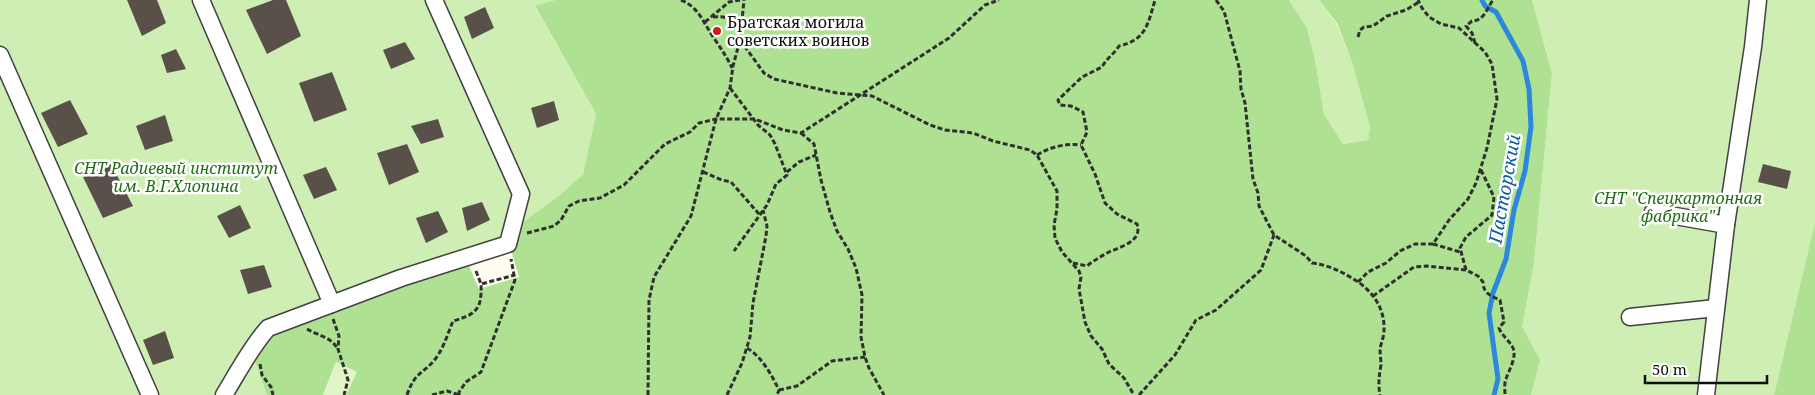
<svg xmlns="http://www.w3.org/2000/svg" width="1815" height="395" viewBox="0 0 1815 395" font-family="'Noto Serif',serif">
  <rect width="100%" height="100%" fill="#fffdf0"/>
  <g fill="#ceeeb4">
    <path d="M 0,0 L 555,0 L 535,7 L 596,114 L 583,174 L 509,243 L 254,357 L 267,395 L 0,395 Z"/>
    <path d="M 1289,0 L 1319,0 L 1336,23 L 1352,62 L 1370,127 L 1368,140 L 1343,144 L 1324,114 L 1315,59 L 1307,28 Z"/>
    <path d="M 1532,0 L 1815,0 L 1815,222 L 1774,395 L 1531,395 L 1532,390 L 1522,327 L 1534,264 L 1552,73 Z"/>
  </g>
  <g fill="#afe192">
    <path d="M 555,0 L 1289,0 L 1307,28 L 1315,59 L 1324,114 L 1343,144 L 1368,140 L 1370,127 L 1352,62 L 1337,23 L 1319,0 L 1532,0 L 1552,73 L 1534,264 L 1522,327 L 1540,360 L 1531,395 L 346,395 L 356,372 L 336,362 L 323,395 L 267,395 L 254,358 L 258,339 L 466,259 L 479,289 L 519,277 L 509,243 L 511,231 L 559,196 L 583,174 L 596,114 L 535,6 Z"/>
    <path d="M 1815,222 L 1815,395 L 1774,395 Z"/>
  </g>
  <path fill="#e1f5c7" d="M 336,362 L 357,372 L 346,395 L 323,395 Z"/>
  <g fill="none" stroke-linecap="round" stroke-linejoin="round">
    <path stroke="#2c88dc" stroke-width="5" d="M 1482,0 L 1485,6 L 1496,12 L 1523,61 L 1529,89 L 1531,127 L 1525,171 L 1514,210 L 1506,259 L 1493,293 L 1489,313 L 1498,379 L 1494,395"/>
  </g>
  <g fill="#585049">
    <path d="M 127,0 L 157,0 L 166,23 L 142,36 Z"/>
    <path d="M 273,0 L 286,0 L 301,36 L 267,54 L 246,10 Z"/>
    <path d="M 485,7 L 494,28 L 472,39 L 464,17 Z"/>
    <path d="M 405,42 L 415,59 L 391,69 L 383,50 Z"/>
    <path d="M 176,49 L 186,69 L 167,73 L 161,55 Z"/>
    <path d="M 332,72 L 347,110 L 314,122 L 299,83 Z"/>
    <path d="M 70,100 L 88,134 L 58,147 L 41,113 Z"/>
    <path d="M 554,101 L 559,120 L 537,128 L 531,108 Z"/>
    <path d="M 165,115 L 173,141 L 145,150 L 136,126 Z"/>
    <path d="M 438,119 L 444,137 L 421,144 L 411,126 Z"/>
    <path d="M 407,144 L 419,172 L 389,185 L 377,153 Z"/>
    <path d="M 111,164 L 133,206 L 103,218 L 83,177 Z"/>
    <path d="M 1763,164 L 1791,171 L 1787,189 L 1758,182 Z"/>
    <path d="M 326,167 L 337,190 L 314,199 L 303,175 Z"/>
    <path d="M 482,202 L 490,220 L 467,231 L 462,208 Z"/>
    <path d="M 240,205 L 251,228 L 229,238 L 217,216 Z"/>
    <path d="M 438,211 L 448,232 L 426,243 L 416,218 Z"/>
    <path d="M 264,265 L 272,287 L 248,294 L 240,270 Z"/>
    <path d="M 165,331 L 174,358 L 153,365 L 143,340 Z"/>
  </g>
  <g fill="none" stroke-linecap="round" stroke-linejoin="round">
    <g stroke="#414141" stroke-width="19">
      <g id="minor">
        <path d="M 201,0 L 332,304"/>
        <path d="M 0,55 L 150,395"/>
        <path d="M 1653,212 L 1726,225"/>
        <path d="M 1630,317 L 1716,308"/>
        <path d="M 224,395 C 238,372 251,347 268,328 L 401,278 L 508,244 L 521,194 L 434,0"/>
        <path d="M 1706,395 L 1726,225 L 1753,47 L 1758,0"/>
      </g>
    </g>
    <g stroke="#303030" stroke-width="3" stroke-dasharray="5 2.5" stroke-linecap="butt">
      <path d="M 681,0 C 700,8 703,23 714,38 C 721,49 727,57 732,68"/>
      <path d="M 1216,0 L 1224,11 L 1240,71 L 1241,89 L 1245,103 L 1253,179 L 1258,193 L 1259,206 L 1274,235 L 1306,256 L 1312,263 C 1328,265 1341,271 1355,280 C 1373,291 1385,309 1384,330 C 1384,337 1381,343 1380,349 C 1380,354 1381,360 1381,365 C 1379,376 1378,384 1380,395"/>
      <path d="M 713,17 C 724,16 734,18 740,28"/>
      <path d="M 705,22 L 729,2 L 740,0"/>
      <path d="M 1358,37 L 1360,30 L 1364,27 L 1373,26 L 1387,16 L 1406,10 L 1419,2"/>
      <path d="M 740,40 L 764,73 L 774,79 L 837,93 L 872,96 L 930,125 L 945,130 L 973,133 L 993,141 L 1030,150 L 1037,155 L 1057,191 L 1057,209 L 1054,225 L 1055,238 L 1062,252 L 1079,271 L 1081,277 L 1079,289 L 1085,322 L 1091,336 L 1102,349 L 1109,364 L 1124,378 L 1134,395"/>
      <path d="M 1475,43 L 1472,33 L 1466,26 L 1472,21 C 1484,21 1487,8 1493,0"/>
      <path d="M 730,88 L 758,125 L 770,135 L 775,144 L 787,175 L 776,184 L 767,205 L 734,251"/>
      <path d="M 801,133 L 814,144 L 821,180 L 830,212 L 837,231 L 848,249 L 856,268 L 862,295 L 861,337 L 865,357 L 869,368 L 884,395"/>
      <path d="M 1037,155 C 1050,147 1066,143 1081,145"/>
      <path d="M 1481,170 L 1494,197 L 1492,215 L 1466,237 L 1460,248 L 1466,270 L 1478,276 L 1483,282 C 1483,293 1491,296 1500,300 L 1504,322 L 1499,328 C 1502,336 1510,341 1513,348 C 1517,357 1509,370 1506,379 C 1504,383 1505,390 1505,395"/>
      <path d="M 703,172 L 722,180 L 731,182 L 759,214"/>
      <path d="M 787,172 L 799,162 L 816,155"/>
      <path d="M 527,233 L 554,226 L 561,220 L 569,206 L 579,201 L 600,198 L 624,185 L 665,144 L 690,132 L 699,123 L 716,119 L 755,119 L 783,130 L 801,133 L 949,38 L 985,5 L 999,0"/>
      <path d="M 1433,244 L 1460,252"/>
      <path d="M 1073,263 L 1087,266 C 1093,261 1100,257 1107,253 C 1119,247 1143,242 1137,224 L 1117,214 L 1105,203 L 1095,174 L 1081,145 L 1087,132 L 1083,112 L 1071,106 L 1060,105 L 1058,100 L 1082,77 L 1102,67 C 1106,59 1114,54 1119,46 C 1146,40 1148,24 1155,0"/>
      <path d="M 476,271 L 481,284 L 515,275"/>
      <path d="M 1358,282 L 1368,272 L 1386,263 L 1400,251 L 1415,244 L 1433,244 L 1449,220 L 1468,199 L 1476,183 L 1487,148 L 1497,99 L 1492,64 L 1485,52 L 1459,28 L 1441,24 L 1429,17 L 1422,8 L 1418,0"/>
      <path d="M 1373,296 L 1414,267 L 1426,266 L 1466,270"/>
      <path d="M 333,319 L 339,336 L 338,349 L 348,380 L 344,395"/>
      <path d="M 307,329 C 317,335 331,337 337,348"/>
      <path d="M 747,348 C 762,357 771,374 779,390 L 777,395"/>
      <path d="M 260,364 L 262,375 L 271,387 L 273,395"/>
      <path d="M 779,390 L 797,386 L 832,361 L 865,357"/>
      <path d="M 407,395 C 415,371 424,374 436,358 C 444,347 448,333 453,321 C 477,314 482,309 481,284"/>
      <path d="M 432,395 L 447,391 L 459,395"/>
      <path d="M 459,395 L 459,392 L 466,382 L 481,372 L 515,280 L 511,259"/>
      <path d="M 648,395 L 649,300 L 654,277 L 691,216 L 716,119 L 730,88 L 733,66 L 740,40 L 744,0"/>
      <path d="M 727,395 L 742,363 L 750,337 L 753,303 L 766,236 L 767,226 L 763,210"/>
      <path d="M 1139,395 L 1175,355 L 1196,320 L 1216,310 L 1261,270 L 1274,235"/>
    </g>
    <use href="#minor" stroke="#fff" stroke-width="16"/>
  </g>
  <circle fill="#ce1c16" stroke="#fff" stroke-width="2" cx="717" cy="31" r="5"/>
  <g text-anchor="middle" stroke-width="5" stroke-linejoin="round" paint-order="stroke">
    <g font-size="16" fill="#0e0e0e" stroke="#fff" text-anchor="start">
      <text x="727" y="28">Братская могила<tspan x="727" dy="18">советских воинов</tspan></text>
    </g>
    <g font-size="16" font-style="italic" fill="#226e17" stroke="#fff">
      <text x="176" y="174">СНТ Радиевый институт<tspan x="176" dy="18">им. В.Г.Хлопина</tspan></text>
      <text x="1678" y="204">СНТ "Спецкартонная<tspan x="1678" dy="18">фабрика"</tspan></text>
    </g>
    <g font-size="18" font-style="italic" fill="#0959af" stroke="#fff">
      <text transform="translate(1505 189) rotate(-80)" y="6">Пасторский</text>
    </g>
  </g>
  <path d="M1645 375v8h122v-8" fill="none" stroke="#0e0e0e" stroke-width="2.5"/>
  <text x="1652" y="375" font-size="15" fill="#0e0e0e" stroke="#ffffff" stroke-width="4" paint-order="stroke">50 m</text>
</svg>
